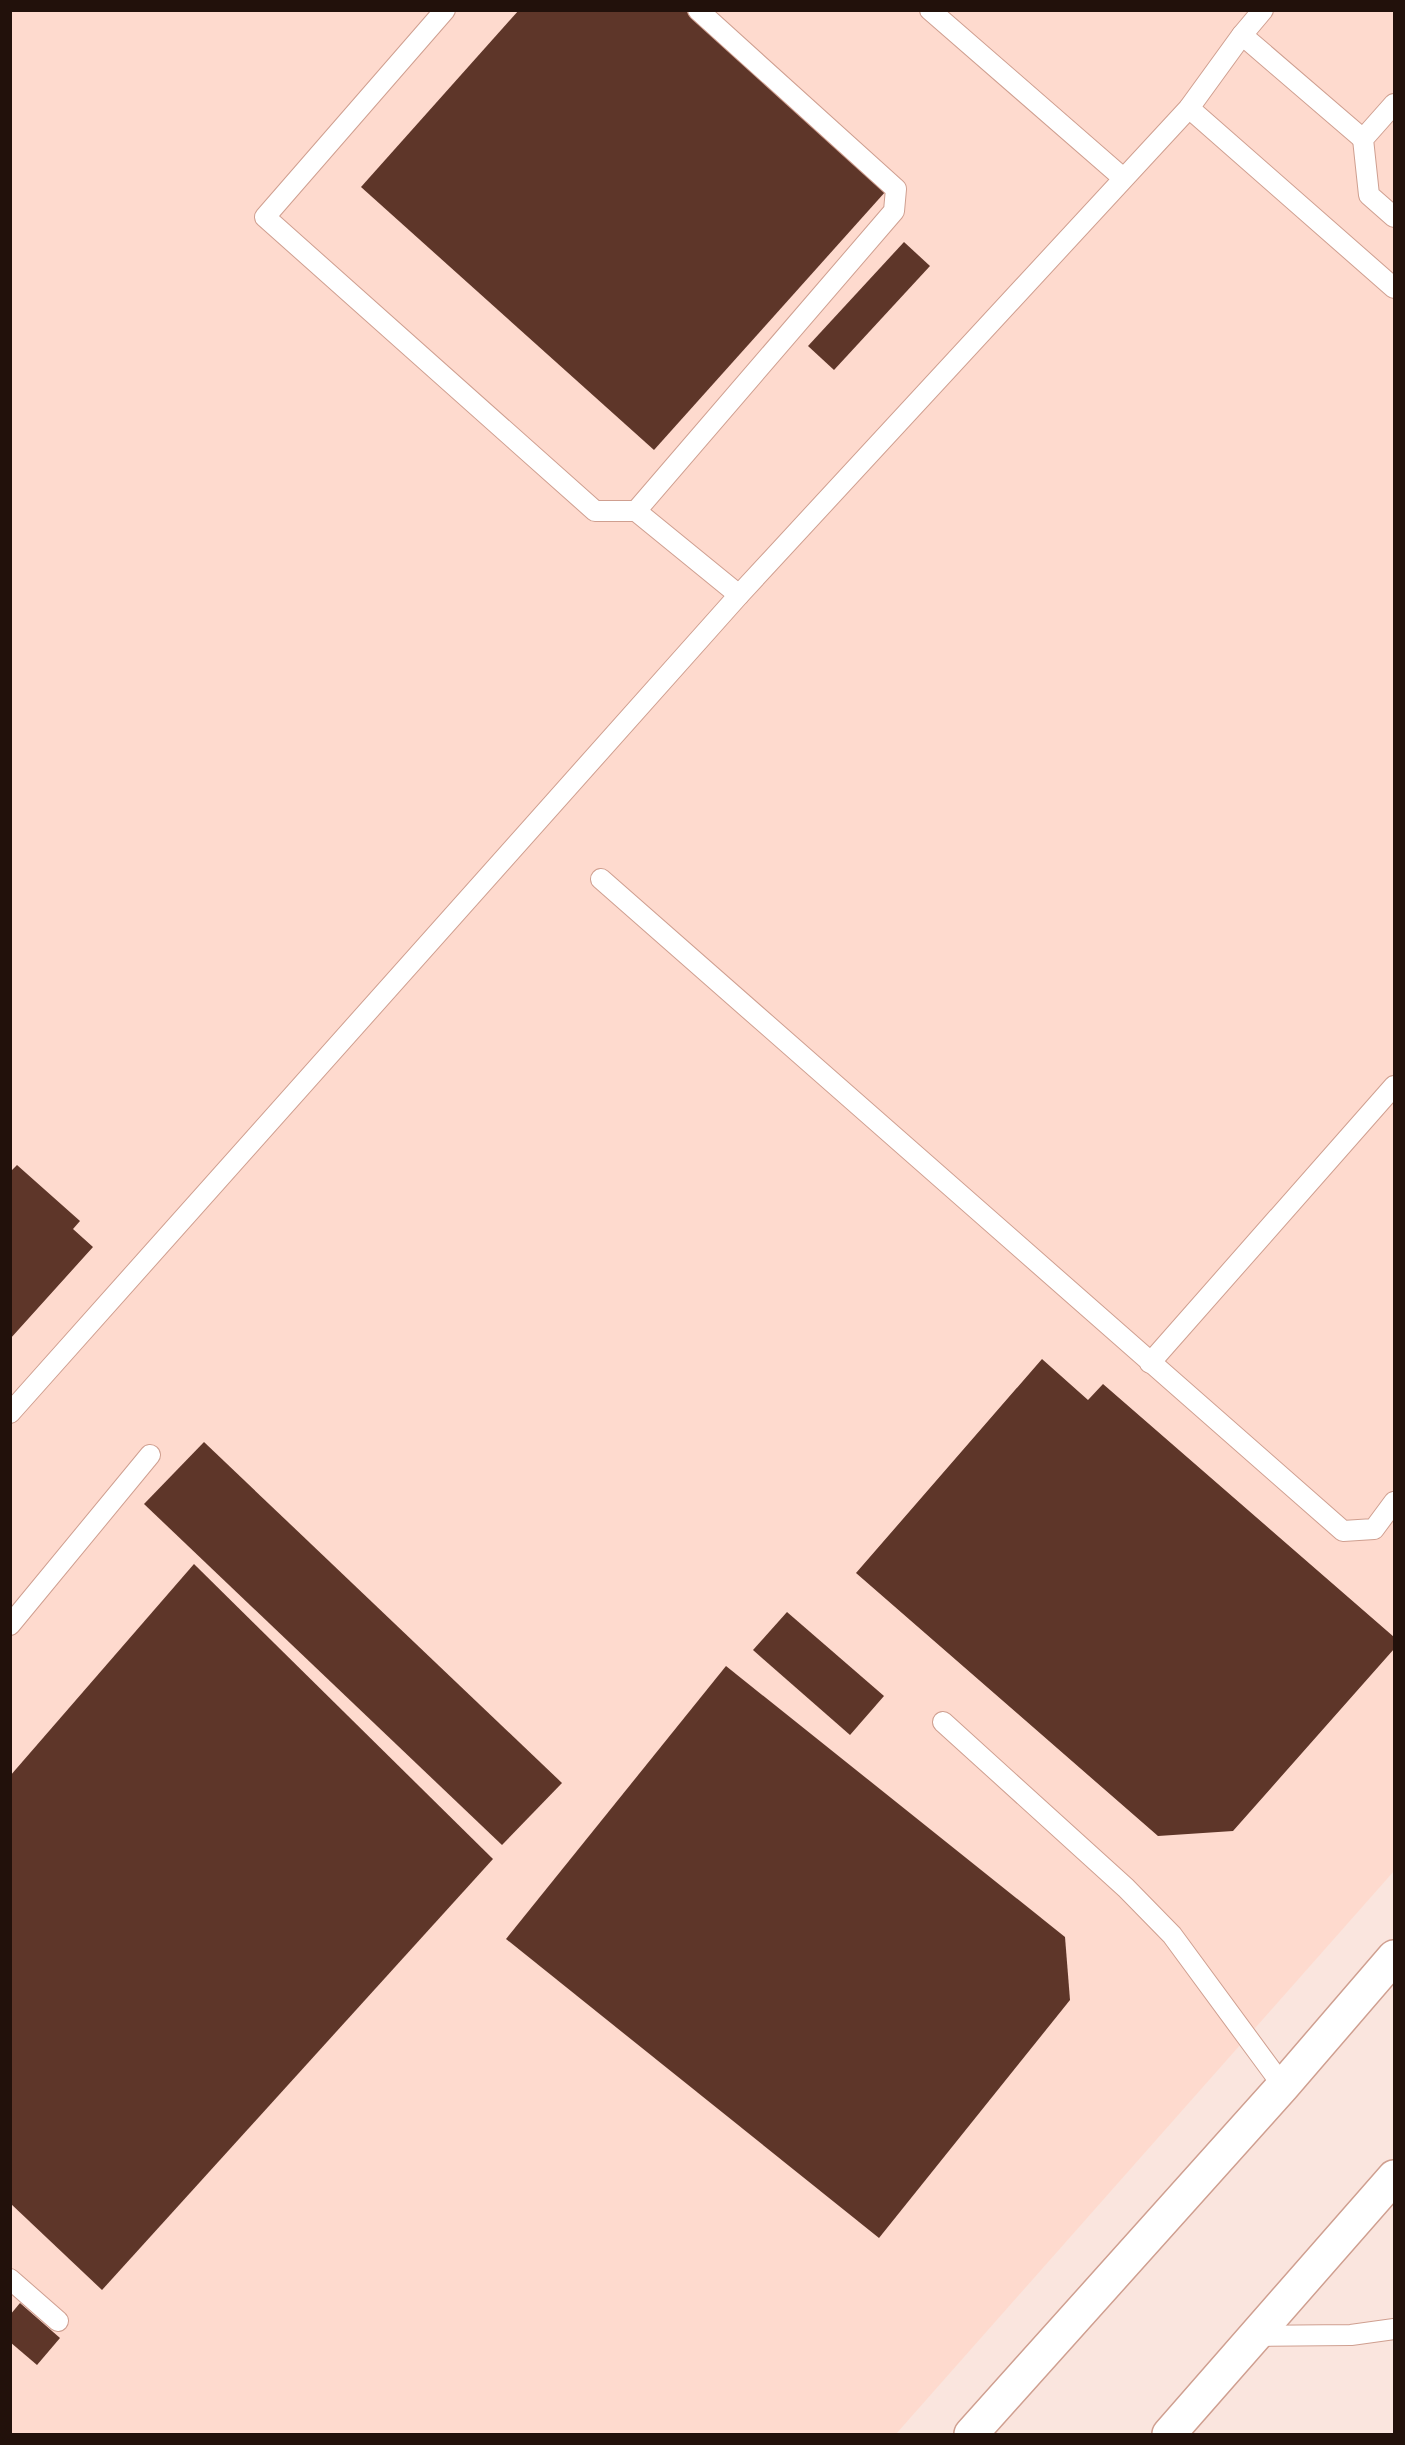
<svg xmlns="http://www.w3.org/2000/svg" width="1405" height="2445" viewBox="0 0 1405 2445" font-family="Roboto,sans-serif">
  <rect width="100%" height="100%" fill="#fae5de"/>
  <path fill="#fedace" d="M 11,11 L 1394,11 L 1394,1871 L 896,2434 L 11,2434 Z"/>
  <g fill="#5e3629">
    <path d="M 519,10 L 685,10 L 886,191 L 654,450 L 361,187 Z"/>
    <path d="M 904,242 L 930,266 L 834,370 L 808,346 Z"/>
    <path d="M 17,1165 L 80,1221 L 73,1229 L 93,1247 L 10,1339 L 10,1172 Z"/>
    <path d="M 1042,1359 L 1088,1400 L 1103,1384 L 1394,1637 L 1394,1649 L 1233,1831 L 1158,1836 L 856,1573 Z"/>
    <path d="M 204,1442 L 562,1783 L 502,1845 L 144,1504 Z"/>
    <path d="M 194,1564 L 493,1859 L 102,2290 L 10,2203 L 10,1776 Z"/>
    <path d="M 787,1612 L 884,1696 L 850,1735 L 753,1650 Z"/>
    <path d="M 726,1666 L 1065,1937 L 1070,2000 L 879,2238 L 506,1939 Z"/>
    <path d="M 20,2303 L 60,2338 L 37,2365 L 10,2342 L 10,2315 Z"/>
  </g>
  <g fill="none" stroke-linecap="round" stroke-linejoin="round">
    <g stroke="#cf9f90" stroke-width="22">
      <g id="lane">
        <path d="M 445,10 L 265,217 L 595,511 L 636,511 L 739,595"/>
        <path d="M 930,10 L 1123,178"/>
        <path d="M 1242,35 L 1363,139"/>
        <path d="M 1394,104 L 1363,139 L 1369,195 L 1394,217"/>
        <path d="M 1189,108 L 1394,288"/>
        <path d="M 636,511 L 894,211 L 896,189 L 698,10"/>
        <path d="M 601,879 L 1343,1531 L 1374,1529 L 1394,1502"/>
        <path d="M 1150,1363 L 1394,1086"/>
        <path d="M 10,1413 L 739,595 L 1189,108 L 1242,35 L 1263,10"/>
        <path d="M 10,1625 L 150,1455"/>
        <path d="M 943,1722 L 1126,1888 L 1172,1935 L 1283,2086"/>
        <path d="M 10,2279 L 58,2321"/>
        <path d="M 1256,2336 L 1351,2335 L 1394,2329"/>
      </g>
    </g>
    <g stroke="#cf9f90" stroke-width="36">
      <g id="secondary">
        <path d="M 971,2434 L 1283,2086 L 1394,1957"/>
        <path d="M 1169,2434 L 1394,2177"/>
      </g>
    </g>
    <use href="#lane" stroke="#fff" stroke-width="20"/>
    <use href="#secondary" stroke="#fff" stroke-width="33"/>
  </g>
  <rect width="1405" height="2445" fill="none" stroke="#22110b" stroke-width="24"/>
</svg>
